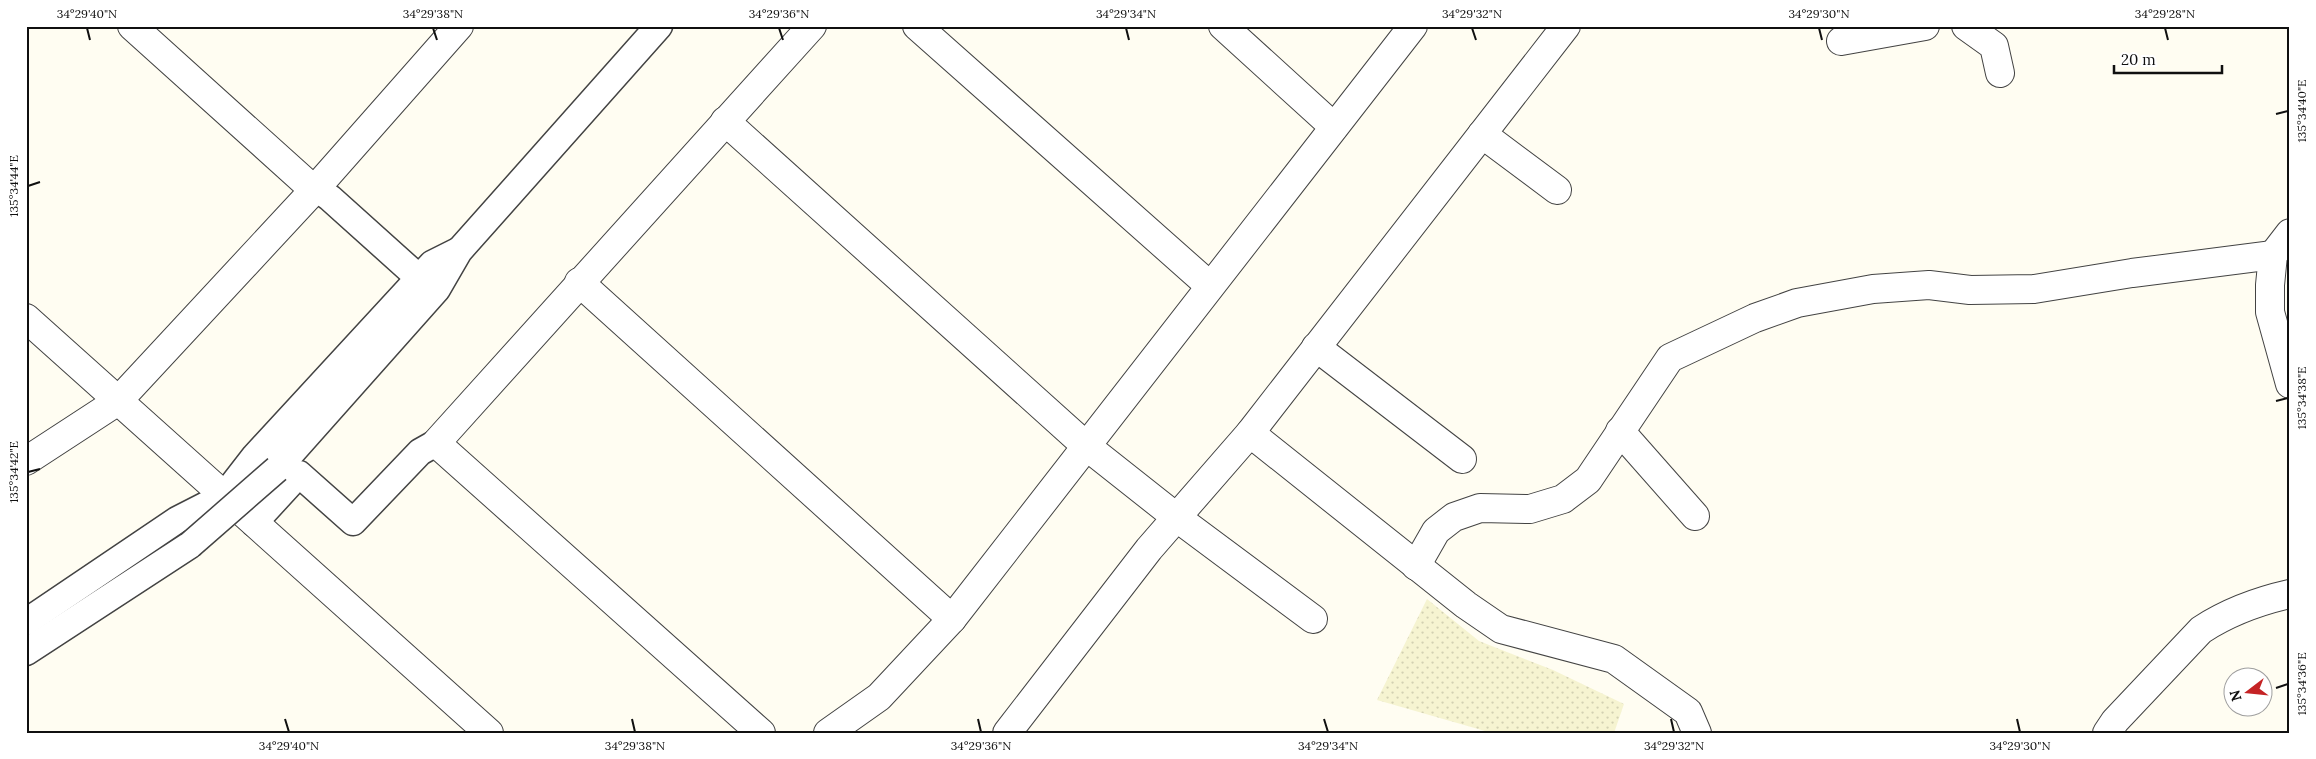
<svg xmlns="http://www.w3.org/2000/svg" width="2316" height="759" viewBox="0 0 2316 759" font-family="Lora,serif">
  <defs>
    <pattern id="farmland-dots" width="8" height="8" patternUnits="userSpaceOnUse" patternTransform="scale(1.25)"><rect width="8" height="8" fill="#f6f4d1"/><path d="M2 2h.1M6 6h.1" fill="none" stroke="#d2d0b2" stroke-width="1.8" stroke-linecap="round"/></pattern>
  </defs>
  <rect width="100%" height="100%" fill="#fffdf2"/>
  <path fill="url(#farmland-dots)" d="M 1427,599 L 1479,641 L 1553,670 L 1624,704 L 1614,733 L 1492,733 L 1377,700 Z"/>
  <g fill="none" stroke-linecap="round" stroke-linejoin="round">
    <g stroke="#434343" stroke-width="29">
      <g id="pedestrian">
        <path d="M 314,190 L 316,188 L 330,198 L 419,278"/>
        <path d="M 277,469 L 437,289 L 459,251 L 659,26"/>
        <path d="M 254,523 L 299,474 L 353,522 L 420,452 L 436,443"/>
        <path d="M 26,622 L 177,520 L 224,496 L 255,456 L 432,264 L 458,251"/>
        <path d="M 26,652 L 190,545"/>
      </g>
    </g>
    <g stroke="#434343" stroke-width="30">
      <g id="minor">
        <path d="M 917,26 L 1210,286"/>
        <path d="M 1223,26 L 1334,127"/>
        <path d="M 1966,26 L 1994,46 L 2000,73"/>
        <path d="M 1841,41 L 1925,26"/>
        <path d="M 725,121 L 1085,445 L 1176,517 L 1313,619"/>
        <path d="M 1482,134 L 1557,190"/>
        <path d="M 316,188 L 459,26"/>
        <path d="M 2290,233 L 2273,255 L 2270,285 L 2270,312 L 2290,384"/>
        <path d="M 579,282 L 952,619"/>
        <path d="M 1316,347 L 1462,459"/>
        <path d="M 1620,431 L 1695,516"/>
        <path d="M 1250,433 L 1466,605 L 1501,629 L 1614,659 L 1688,712 L 1697,733"/>
        <path d="M 26,461 L 118,401 L 314,190 L 132,26"/>
        <path d="M 1416,566 L 1436,531 L 1454,517 L 1480,508 L 1530,509 L 1563,499 L 1588,480 L 1670,358 L 1755,318 L 1797,303 L 1873,289 L 1929,285 L 1970,290 L 2034,289 L 2132,273 L 2273,255"/>
        <path d="M 761,733 L 436,443 L 812,26"/>
        <path d="M 828,733 L 879,697 L 952,619 L 1413,26"/>
        <path d="M 2107,733 L 2115,721 L 2201,630 C 2227,613 2259,601 2290,594"/>
      </g>
    </g>
    <g stroke="#434343" stroke-width="30">
      <g id="tertiary">
        <path d="M 26,318 L 489,733"/>
        <path d="M 1007,733 L 1149,549 L 1250,433 L 1566,26"/>
      </g>
    </g>
    <use href="#pedestrian" stroke="#fff" stroke-width="26"/>
    <use href="#minor" stroke="#fff" stroke-width="28"/>
    <use href="#tertiary" stroke="#fff" stroke-width="28"/>
    <g stroke="#434343" stroke-width="29" stroke-linecap="butt">
      <path id="pedestrian-bridge" d="M 190,545 L 277,469"/>
    </g>
    <use href="#pedestrian-bridge" stroke="#fff" stroke-width="26"/>
  </g>
  <path fill="none" stroke="#101010" stroke-width="2" d="M 87,28 L 90,40M 433,28 L 437,40M 779,28 L 783,40M 1126,28 L 1129,40M 1472,28 L 1476,40M 1819,28 L 1822,40M 2165,28 L 2168,40M 2276,114 L 2288,111M 28,186 L 40,182M 2276,401 L 2288,398M 28,472 L 40,469M 2276,688 L 2288,684M 285,719 L 289,732M 632,719 L 635,732M 978,719 L 981,732M 1324,719 L 1328,732M 1671,719 L 1674,732M 2017,719 L 2020,732"/>
  <rect width="2316" height="759" fill="none" stroke="#ffffff" stroke-width="55"/>
  <g transform="translate(2248 692) rotate(254)"><circle r="24" fill="#ffffff" stroke="#9f9f9f"/>
  <path d="M0-4L9 19L0 12L-9 19Z" fill="#c52325"/>
  <text y="-8" font-size="14" font-weight="bold" text-anchor="middle" fill="#101010">N</text>
  </g>
  <path d="M2114 65v8h108v-8" fill="none" stroke="#101010" stroke-width="2.5"/>
  <text x="2121" y="65" font-size="15" fill="#101010" stroke="#ffffff" stroke-width="4" paint-order="stroke">20 m</text>
  <rect x="28" y="28" width="2260" height="704" fill="none" stroke="#101010" stroke-width="2"/>
  <g font-size="12" text-anchor="middle" fill="#101010">
    <text x="87" y="18">34°29'40"N</text>
    <text x="433" y="18">34°29'38"N</text>
    <text x="779" y="18">34°29'36"N</text>
    <text x="1126" y="18">34°29'34"N</text>
    <text x="1472" y="18">34°29'32"N</text>
    <text x="1819" y="18">34°29'30"N</text>
    <text x="2165" y="18">34°29'28"N</text>
    <text transform="translate(2302 111) rotate(-90)" y="4">135°34'40"E</text>
    <text transform="translate(14 186) rotate(-90)" y="4">135°34'44"E</text>
    <text transform="translate(2302 398) rotate(-90)" y="4">135°34'38"E</text>
    <text transform="translate(14 472) rotate(-90)" y="4">135°34'42"E</text>
    <text transform="translate(2302 684) rotate(-90)" y="4">135°34'36"E</text>
    <text x="289" y="750">34°29'40"N</text>
    <text x="635" y="750">34°29'38"N</text>
    <text x="981" y="750">34°29'36"N</text>
    <text x="1328" y="750">34°29'34"N</text>
    <text x="1674" y="750">34°29'32"N</text>
    <text x="2020" y="750">34°29'30"N</text>
  </g>
</svg>
